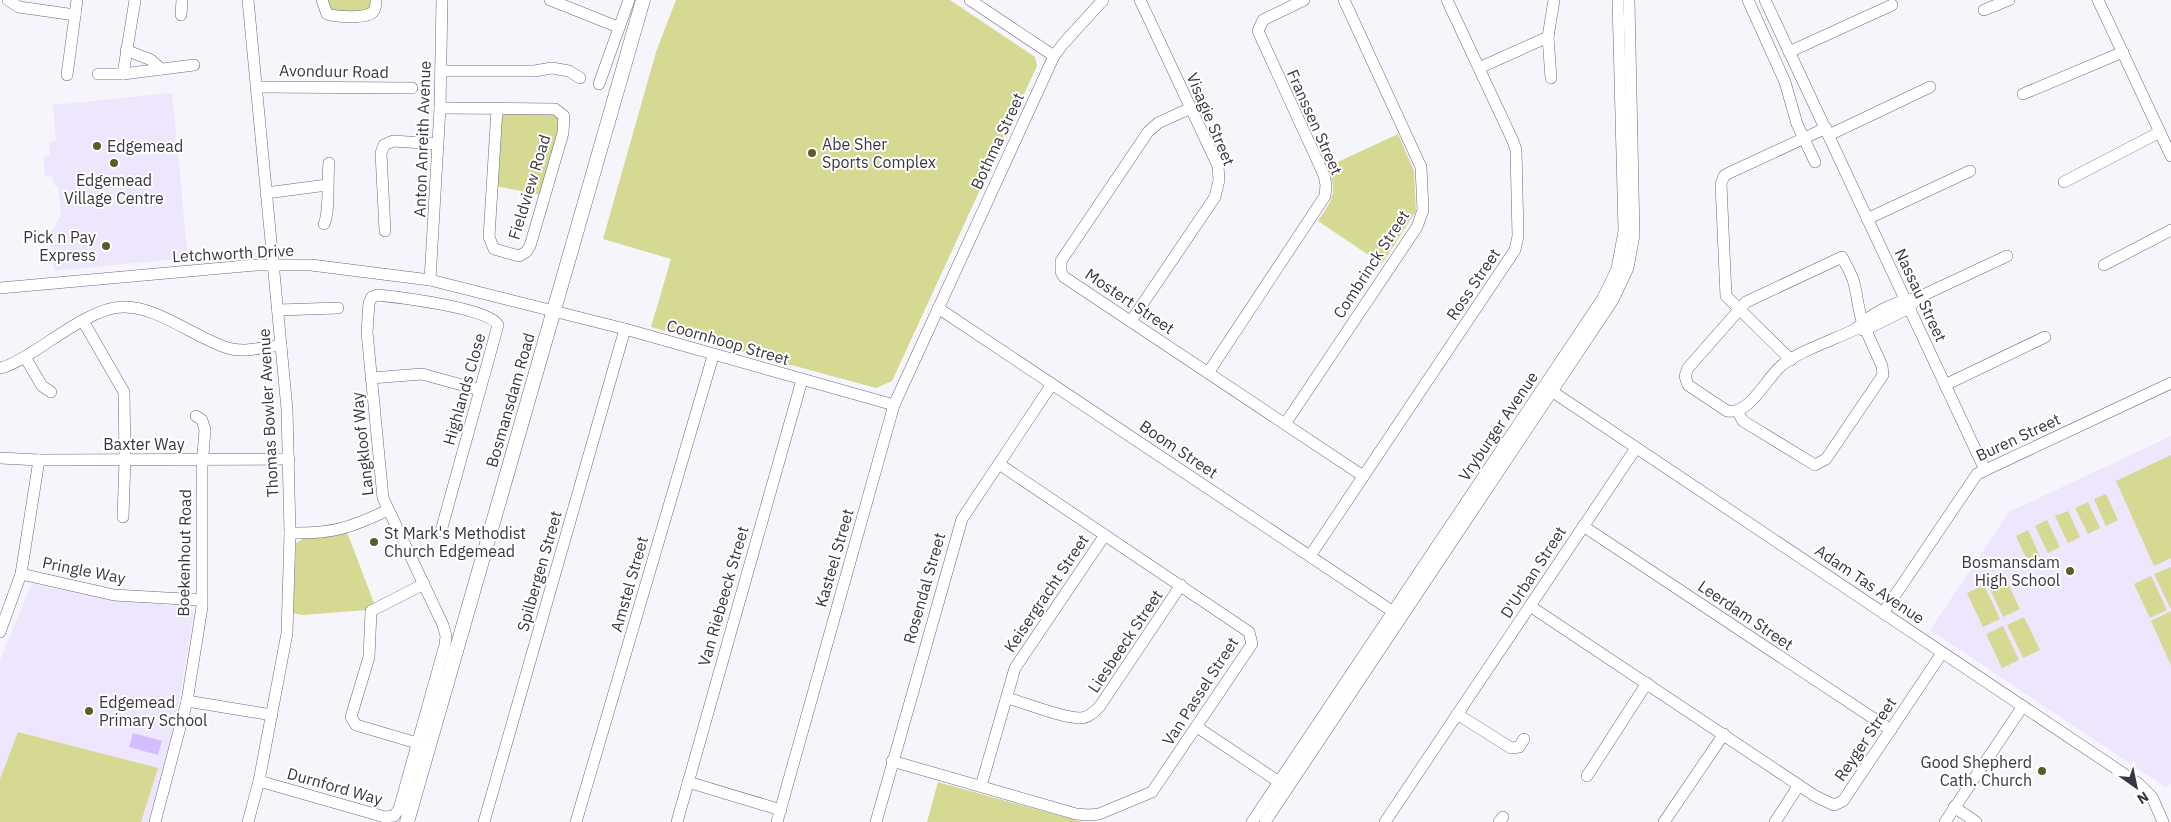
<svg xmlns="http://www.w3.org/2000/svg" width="2171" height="822" viewBox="0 0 2171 822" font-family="'IBM Plex Sans',sans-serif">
  <rect width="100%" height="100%" fill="#f7f5fc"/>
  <g fill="#ede6fd">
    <path d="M 172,93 L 188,258 L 54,271 L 50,233 L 61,216 L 58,186 L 55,186 L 52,176 L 45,177 L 43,157 L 50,156 L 49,142 L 56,141 L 53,105 Z"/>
    <path d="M 2171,436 L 2171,784 L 2165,787 L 1930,630 L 2009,512 Z"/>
    <path d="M 34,584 L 114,601 L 189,606 L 194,613 L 172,742 L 149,822 L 0,822 L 0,660 L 30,587 Z"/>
  </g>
  <g fill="#d5d991">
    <path d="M 326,0 L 373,0 L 370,11 L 332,13 Z"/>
    <path d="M 676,0 L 950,0 L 1035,57 L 1037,66 L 892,381 L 876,388 L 651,327 L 671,259 L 603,239 L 656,52 Z"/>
    <path d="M 507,113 L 552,113 L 560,120 L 559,138 L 543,195 L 495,186 L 502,116 Z"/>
    <path d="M 1398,134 L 1414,171 L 1416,211 L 1382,264 L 1318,221 C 1332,200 1339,192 1327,167 Z"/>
    <path d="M 2171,455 L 2171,558 L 2154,566 L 2116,481 Z"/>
    <path d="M 2106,494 L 2118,520 L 2106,526 L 2094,499 Z"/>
    <path d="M 2088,502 L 2100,528 L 2088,534 L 2075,508 Z"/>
    <path d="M 2068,511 L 2080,537 L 2068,543 L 2055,516 Z"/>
    <path d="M 2047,520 L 2060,547 L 2048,553 L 2035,526 Z"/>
    <path d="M 2028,530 L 2040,556 L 2028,562 L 2016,536 Z"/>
    <path d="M 347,532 L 374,603 L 367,610 L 302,615 L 293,613 L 296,543 L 304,538 Z"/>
    <path d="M 2171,567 L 2171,608 L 2170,608 L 2154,574 Z"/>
    <path d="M 2004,575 L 2020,609 L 2003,617 L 1987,583 Z"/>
    <path d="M 2151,576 L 2167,610 L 2150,618 L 2134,584 Z"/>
    <path d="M 1984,585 L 2000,619 L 1983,627 L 1967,593 Z"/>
    <path d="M 2171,611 L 2171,665 L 2151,621 Z"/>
    <path d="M 2024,617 L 2040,650 L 2023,658 L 2007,625 Z"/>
    <path d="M 2003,626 L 2019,660 L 2002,668 L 1986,634 Z"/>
    <path d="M 18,732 L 158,768 L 141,822 L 0,822 L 0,779 Z"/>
    <path d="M 938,782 L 1082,822 L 927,822 Z"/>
  </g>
  <path fill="#d5beff" d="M 133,733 L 162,741 L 158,755 L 129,747 Z"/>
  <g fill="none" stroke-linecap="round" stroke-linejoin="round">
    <g stroke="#6f6681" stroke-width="12">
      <g id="minor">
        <path d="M 8,0 L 19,7 L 75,15"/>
        <path d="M 322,0 L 327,14 C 336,17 366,19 373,12 C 376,9 376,4 376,0"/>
        <path d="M 550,0 L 618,27"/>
        <path d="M 970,0 L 1054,56"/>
        <path d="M 1748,0 L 1785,82 L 1797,124 L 1815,162"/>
        <path d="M 1765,0 L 1985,470"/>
        <path d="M 2098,0 L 2171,156"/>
        <path d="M 1984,10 L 2009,0"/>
        <path d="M 181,15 L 182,0"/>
        <path d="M 1548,37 L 1554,0"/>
        <path d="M 126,50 L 151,60 L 161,69"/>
        <path d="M 1789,52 L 1892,5"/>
        <path d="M 1479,68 L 1548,37 L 1551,78"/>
        <path d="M 441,71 L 534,71 L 552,68 L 569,71 L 580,78"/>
        <path d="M 98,74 L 123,74 L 194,65"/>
        <path d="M 123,74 L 135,0"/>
        <path d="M 67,75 L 77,0"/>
        <path d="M 599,84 L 629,0"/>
        <path d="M 256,87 L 412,88"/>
        <path d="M 2023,94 L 2123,52"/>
        <path d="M 440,108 L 555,109 L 564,116 L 563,133 L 530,246 L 526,252 L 519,256 L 494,249 L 489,237 L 497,109"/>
        <path d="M 1191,108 L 1158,123 L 1148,132 L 1061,261 L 1061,272 L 1064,277 L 1363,476"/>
        <path d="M 1829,135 L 1930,87"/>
        <path d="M 2064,182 L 2160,132"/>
        <path d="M 266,193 L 327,185"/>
        <path d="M 1867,219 L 1970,171"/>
        <path d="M 324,224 C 330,212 327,179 329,163"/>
        <path d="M 385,231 L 381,153 L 384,145 L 393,141 L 438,144"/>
        <path d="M 2104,265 L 2171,230"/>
        <path d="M 430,280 L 440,108 L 442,0"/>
        <path d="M 0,288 L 257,265 L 311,265 L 430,280 L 625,329 L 894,405"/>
        <path d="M 938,308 L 1398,615"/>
        <path d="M 278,310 L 338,308"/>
        <path d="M 83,321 L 124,392 L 125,460 L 123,517"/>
        <path d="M 1131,321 L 1215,197 L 1219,180 L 1218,166 L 1140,0"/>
        <path d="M 1859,329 L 1865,330 L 1909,308 L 1913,303"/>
        <path d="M 25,357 L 42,386 L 51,392"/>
        <path d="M 1791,360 L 1726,296 L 1721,184 L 1724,176 L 1729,173 L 1826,128"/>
        <path d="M 0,368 C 11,366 21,359 31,353 C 56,338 93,308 122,307 C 156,305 195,338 228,348 C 243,353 266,347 281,345"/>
        <path d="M 1208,373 L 1325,196 L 1326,185 L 1324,175 L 1258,31 L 1263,20 L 1304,0"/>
        <path d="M 371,378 L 422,374 L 480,390"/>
        <path d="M 1945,385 L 2045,337"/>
        <path d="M 1547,388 L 2139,784 L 2152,797 L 2163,822"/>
        <path d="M 1737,411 L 1743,421 L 1815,465 L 1826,459 L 1883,375 L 1882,366 L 1864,326 C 1858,312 1858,298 1854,283 C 1852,274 1846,265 1842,257 L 1746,302 L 1688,368 L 1685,376 L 1688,385 L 1727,411 C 1749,415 1765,381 1779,368 C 1793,353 1836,339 1856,329 C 1868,315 1897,300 1915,299 L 2007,256"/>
        <path d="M 1285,424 L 1417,227 L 1423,210 L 1421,167 L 1344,0"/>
        <path d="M 0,458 L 39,460 L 289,459"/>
        <path d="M 1583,526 L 1891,730"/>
        <path d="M 290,533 C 332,534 350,528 388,510"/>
        <path d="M 1310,556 L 1515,250 L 1518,236 L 1516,150 L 1513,141 L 1447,0"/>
        <path d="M 21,574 L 114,595 L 201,600"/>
        <path d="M 1530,606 L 1815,796 L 1834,805 L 1843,801 L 1942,653"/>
        <path d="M 1883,613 L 1977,474 L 2171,383"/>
        <path d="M 0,632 L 21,574 L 39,460"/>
        <path d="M 1007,698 C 1026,703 1062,718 1080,718 C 1089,718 1095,711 1100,706 L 1181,585"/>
        <path d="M 187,701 L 272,715"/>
        <path d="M 1457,714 L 1511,748 L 1519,747 L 1524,739"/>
        <path d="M 1197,727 L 1285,786"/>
        <path d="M 417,743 L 356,725 L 351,717 L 369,657 L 371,611 L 424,584"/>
        <path d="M 892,761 L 1076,814 L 1089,815 L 1099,814 L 1152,792 L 1252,644 L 1249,632 L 999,464"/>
        <path d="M 1587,776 L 1647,683"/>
        <path d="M 259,781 L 385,817 L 394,816 L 399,809 L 445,645 L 446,636 L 443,625 L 383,498 L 367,332 L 369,303 L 372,297 L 377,295 C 397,297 490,308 498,325 L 441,531"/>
        <path d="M 688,782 L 781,810"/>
        <path d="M 981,786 L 1015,668 L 1105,535"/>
        <path d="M 1954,807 L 1976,822"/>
        <path d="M 155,822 L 187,701 L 202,607 L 202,467 L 205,430 L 202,420 L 196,416"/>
        <path d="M 248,822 L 259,781 L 287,633 L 290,533 L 287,409 L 248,0"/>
        <path d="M 484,822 L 625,329"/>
        <path d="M 576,822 L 713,356"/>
        <path d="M 677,822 L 802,380"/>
        <path d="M 777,822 L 894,405 L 1054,56 L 1063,44 L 1103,0"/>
        <path d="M 876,822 L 962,519 L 1052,384"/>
        <path d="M 1252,822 L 1603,298 L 1617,269 L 1624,231 L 1618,0"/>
        <path d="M 1265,822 L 1613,300 L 1628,268 L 1634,235 L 1629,0"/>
        <path d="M 1385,822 L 1636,448"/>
        <path d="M 1499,822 L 1503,817"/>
        <path d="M 1664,822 L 1724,734"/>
        <path d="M 1775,822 L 1799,785"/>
        <path d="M 1945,822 L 2023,706"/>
      </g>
    </g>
    <g stroke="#6f6681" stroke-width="15">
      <path id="major" d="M 407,822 L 643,0"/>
    </g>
    <use href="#minor" stroke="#fff" stroke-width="11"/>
    <use href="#major" stroke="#fff" stroke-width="14"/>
  </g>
  <g fill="#5b5c2a" stroke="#fff" stroke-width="2">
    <circle cx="97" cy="146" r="5"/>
    <circle cx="812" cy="153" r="5"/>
    <circle cx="114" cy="163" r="5"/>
    <circle cx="106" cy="246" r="5"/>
    <circle cx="374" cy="542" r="5"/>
    <circle cx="2070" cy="571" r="5"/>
    <circle cx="89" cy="711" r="5"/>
    <circle cx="2042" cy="771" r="5"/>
  </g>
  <g text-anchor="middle" stroke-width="4" stroke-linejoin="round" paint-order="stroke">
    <g font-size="16" fill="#393541" stroke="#fff">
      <text transform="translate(334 71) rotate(1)" y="6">Avonduur Road</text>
      <text transform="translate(1211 119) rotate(67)" y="6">Visagie Street</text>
      <text transform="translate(1315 122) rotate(66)" y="6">Franssen Street</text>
      <text transform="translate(422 139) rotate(-88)" y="6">Anton Anreith Avenue</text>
      <text transform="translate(997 141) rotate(-65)" y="6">Bothma Street</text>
      <text transform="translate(529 187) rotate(-73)" y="6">Fieldview Road</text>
      <text transform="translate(233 253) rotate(-3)" y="6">Letchworth Drive</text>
      <text transform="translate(1371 264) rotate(-57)" y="6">Combrinck Street</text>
      <text transform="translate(1473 284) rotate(-56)" y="6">Ross Street</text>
      <text transform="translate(1921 295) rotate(65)" y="6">Nassau Street</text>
      <text transform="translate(1130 301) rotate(34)" y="6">Mostert Street</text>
      <text transform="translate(728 342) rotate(16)" y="6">Coornhoop Street</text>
      <text transform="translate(464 389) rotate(-74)" y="6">Highlands Close</text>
      <text transform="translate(510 400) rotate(-74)" y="6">Bosmansdam Road</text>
      <text transform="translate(268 413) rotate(-93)" y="6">Thomas Bowler Avenue</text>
      <text transform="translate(1498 426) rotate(-56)" y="6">Vryburger Avenue</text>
      <text transform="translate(2018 437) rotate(-25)" y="6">Buren Street</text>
      <text x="144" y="450">Baxter Way</text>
      <text transform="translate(362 444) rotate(-96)" y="6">Langkloof Way</text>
      <text transform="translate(1179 449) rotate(34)" y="6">Boom Street</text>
      <text transform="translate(184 553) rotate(-89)" y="6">Boekenhout Road</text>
      <text transform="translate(834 558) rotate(-74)" y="6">Kasteel Street</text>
      <text transform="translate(84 570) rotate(11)" y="6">Pringle Way</text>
      <text transform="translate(539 571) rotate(-74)" y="6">Spilbergen Street</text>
      <text transform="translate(1533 572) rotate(-57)" y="6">D'Urban Street</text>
      <text transform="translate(629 584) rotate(-74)" y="6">Amstel Street</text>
      <text transform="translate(1870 584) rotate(34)" y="6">Adam Tas Avenue</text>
      <text transform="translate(924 588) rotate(-74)" y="6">Rosendal Street</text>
      <text transform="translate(1046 593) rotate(-56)" y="6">Keisergracht Street</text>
      <text transform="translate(723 596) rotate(-74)" y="6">Van Riebeeck Street</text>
      <text transform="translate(1746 615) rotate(34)" y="6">Leerdam Street</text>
      <text transform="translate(1125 641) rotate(-56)" y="6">Liesbeeck Street</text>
      <text transform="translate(1200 691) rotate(-57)" y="6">Van Passel Street</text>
      <text transform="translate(1865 739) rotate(-56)" y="6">Reyger Street</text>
      <text transform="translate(335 786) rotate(16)" y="6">Durnford Way</text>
    </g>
    <g font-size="16" fill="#393541" stroke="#fff" text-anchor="start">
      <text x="822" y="150">Abe Sher<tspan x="822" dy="18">Sports Complex</tspan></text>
      <text x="107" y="152">Edgemead</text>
      <text x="114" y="186" text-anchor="middle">Edgemead<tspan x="114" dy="18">Village Centre</tspan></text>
      <text x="96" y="243" text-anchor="end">Pick n Pay<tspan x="96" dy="18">Express</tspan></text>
      <text x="384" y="539">St Mark's Methodist<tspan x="384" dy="18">Church Edgemead</tspan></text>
      <text x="2060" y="568" text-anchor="end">Bosmansdam<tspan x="2060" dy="18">High School</tspan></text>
      <text x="99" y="708">Edgemead<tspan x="99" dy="18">Primary School</tspan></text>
      <text x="2032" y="768" text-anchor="end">Good Shepherd<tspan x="2032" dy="18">Cath. Church</tspan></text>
    </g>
  </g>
  <g transform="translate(2136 787) rotate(147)" stroke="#ffffff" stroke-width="4" paint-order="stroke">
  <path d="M0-4L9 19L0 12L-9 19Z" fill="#393541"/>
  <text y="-8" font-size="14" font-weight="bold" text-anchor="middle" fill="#393541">N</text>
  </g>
</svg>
